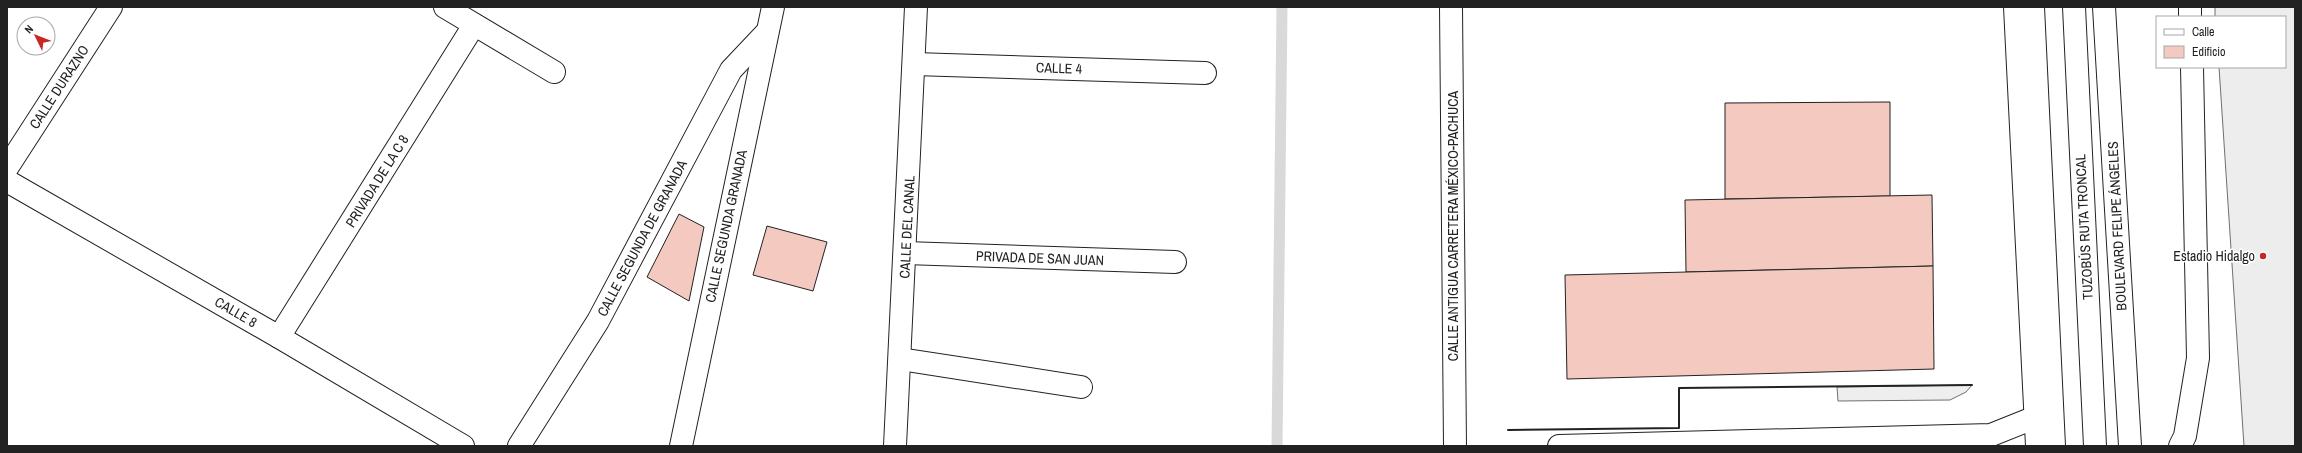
<svg xmlns="http://www.w3.org/2000/svg" width="2302" height="453" viewBox="0 0 2302 453" font-family="'Archivo Narrow',sans-serif">
  <rect width="100%" height="100%" fill="#fff"/>
  <path fill="#eee" stroke="#6f6f6f" d="M 1972,385 L 1966,392 L 1950,400 L 1838,401 L 1837,387 Z"/>
  <path fill="#ededed" stroke="#6f6f6f" d="M 2215,7 L 2295,7 L 2295,446 L 2244,446 L 2219,67 L 2285,67 L 2285,17 L 2215,17 Z"/>
  <g fill="none" stroke-linecap="round" stroke-linejoin="round">
    <path stroke="#d9d9d9" stroke-width="11" d="M 1277,446 L 1282,7"/>
  </g>
  <g fill="#f3c9c0" stroke="#222">
    <path d="M 1890,102 L 1890,196 L 1725,199 L 1725,103 Z"/>
    <path d="M 1932,195 L 1933,266 L 1686,272 L 1685,200 Z"/>
    <path d="M 679,214 L 704,227 L 689,301 L 647,277 Z"/>
    <path d="M 767,226 L 827,242 L 813,291 L 753,275 Z"/>
    <path d="M 1933,266 L 1934,369 L 1567,379 L 1565,275 Z"/>
  </g>
  <g fill="none" stroke-linecap="round" stroke-linejoin="round">
    <g stroke="#222" stroke-width="24">
      <g id="minor">
        <path d="M 445,7 L 554,72"/>
        <path d="M 1451,7 L 1455,446"/>
        <path d="M 2033,7 L 2054,446"/>
        <path d="M 2074,7 L 2095,446"/>
        <path d="M 2190,7 L 2190,17"/>
        <path d="M 914,64 L 1205,73"/>
        <path d="M 7,168 L 111,7"/>
        <path d="M 7,181 L 279,337 L 463,446"/>
        <path d="M 905,253 L 1175,262"/>
        <path d="M 279,337 L 474,25"/>
        <path d="M 900,359 L 1081,387"/>
        <path d="M 519,446 L 598,321 L 731,70 L 766,33"/>
        <path d="M 681,446 L 773,7"/>
        <path d="M 895,446 L 916,7"/>
        <path d="M 1559,446 L 1991,435 L 2036,417"/>
        <path d="M 2180,446 L 2185,436 L 2198,358 L 2192,67"/>
      </g>
    </g>
    <g stroke="#222" stroke-width="24">
      <g id="major">
        <path d="M 2015,7 L 2037,446"/>
        <path d="M 2104,7 L 2130,446"/>
      </g>
    </g>
    <use href="#minor" stroke="#fff" stroke-width="22"/>
    <use href="#major" stroke="#fff" stroke-width="22"/>
    <path stroke="#222" stroke-width="2" d="M 1508,430 L 1679,428 L 1679,388 L 1972,385"/>
  </g>
  <circle fill="#c62828" stroke="#fff" stroke-width="1.5" cx="2263" cy="256" r="4"/>
  <g text-anchor="middle" stroke-width="3" stroke-linejoin="round" paint-order="stroke">
    <g font-size="14" fill="#222" stroke="#fff">
      <text transform="translate(1059 68) rotate(2)" y="5">CALLE 4</text>
      <text transform="translate(59 87) rotate(-57)" y="5">CALLE DURAZNO</text>
      <text transform="translate(377 181) rotate(-58)" y="5">PRIVADA DE LA C 8</text>
      <text transform="translate(726 226) rotate(-78)" y="5">CALLE SEGUNDA GRANADA</text>
      <text transform="translate(1453 226) rotate(-90)" y="5">CALLE ANTIGUA CARRETERA MÉXICO-PACHUCA</text>
      <text transform="translate(2117 226) rotate(-93)" y="5">BOULEVARD FELIPE ÁNGELES</text>
      <text transform="translate(907 227) rotate(-87)" y="5">CALLE DEL CANAL</text>
      <text transform="translate(2084 227) rotate(-93)" y="5">TUZOBÚS RUTA TRONCAL</text>
      <text transform="translate(642 238) rotate(-62)" y="5">CALLE SEGUNDA DE GRANADA</text>
      <text transform="translate(1040 258) rotate(2)" y="5">PRIVADA DE SAN JUAN</text>
      <text transform="translate(236 312) rotate(30)" y="5">CALLE 8</text>
    </g>
    <g font-size="14" fill="#222" stroke="#fff" text-anchor="end">
      <text x="2255" y="261">Estadio Hidalgo</text>
    </g>
  </g>
  <rect width="2302" height="453" fill="none" stroke="#222222" stroke-width="16"/>
  <rect x="2156" y="16" width="130" height="52" fill="#ffffff" stroke="#a7a7a7"/>
  <rect x="2164" y="29" width="20" height="6" fill="#ffffff" stroke="#a7a7a7"/>
  <text x="2192" y="36" font-size="12" fill="#222222">Calle</text>
  <rect x="2164" y="46" width="20" height="12" fill="#f3c9c0" stroke="#a7a7a7"/>
  <text x="2192" y="56" font-size="12" fill="#222222">Edificio</text>
  <g transform="translate(36 36) rotate(313)"><circle r="19" fill="#ffffff" stroke="#a7a7a7"/>
  <path d="M0-3L7 15L0 10L-7 15Z" fill="#c62828"/>
  <text y="-6" font-size="11" font-weight="bold" text-anchor="middle" fill="#222222">N</text>
  </g>
</svg>
